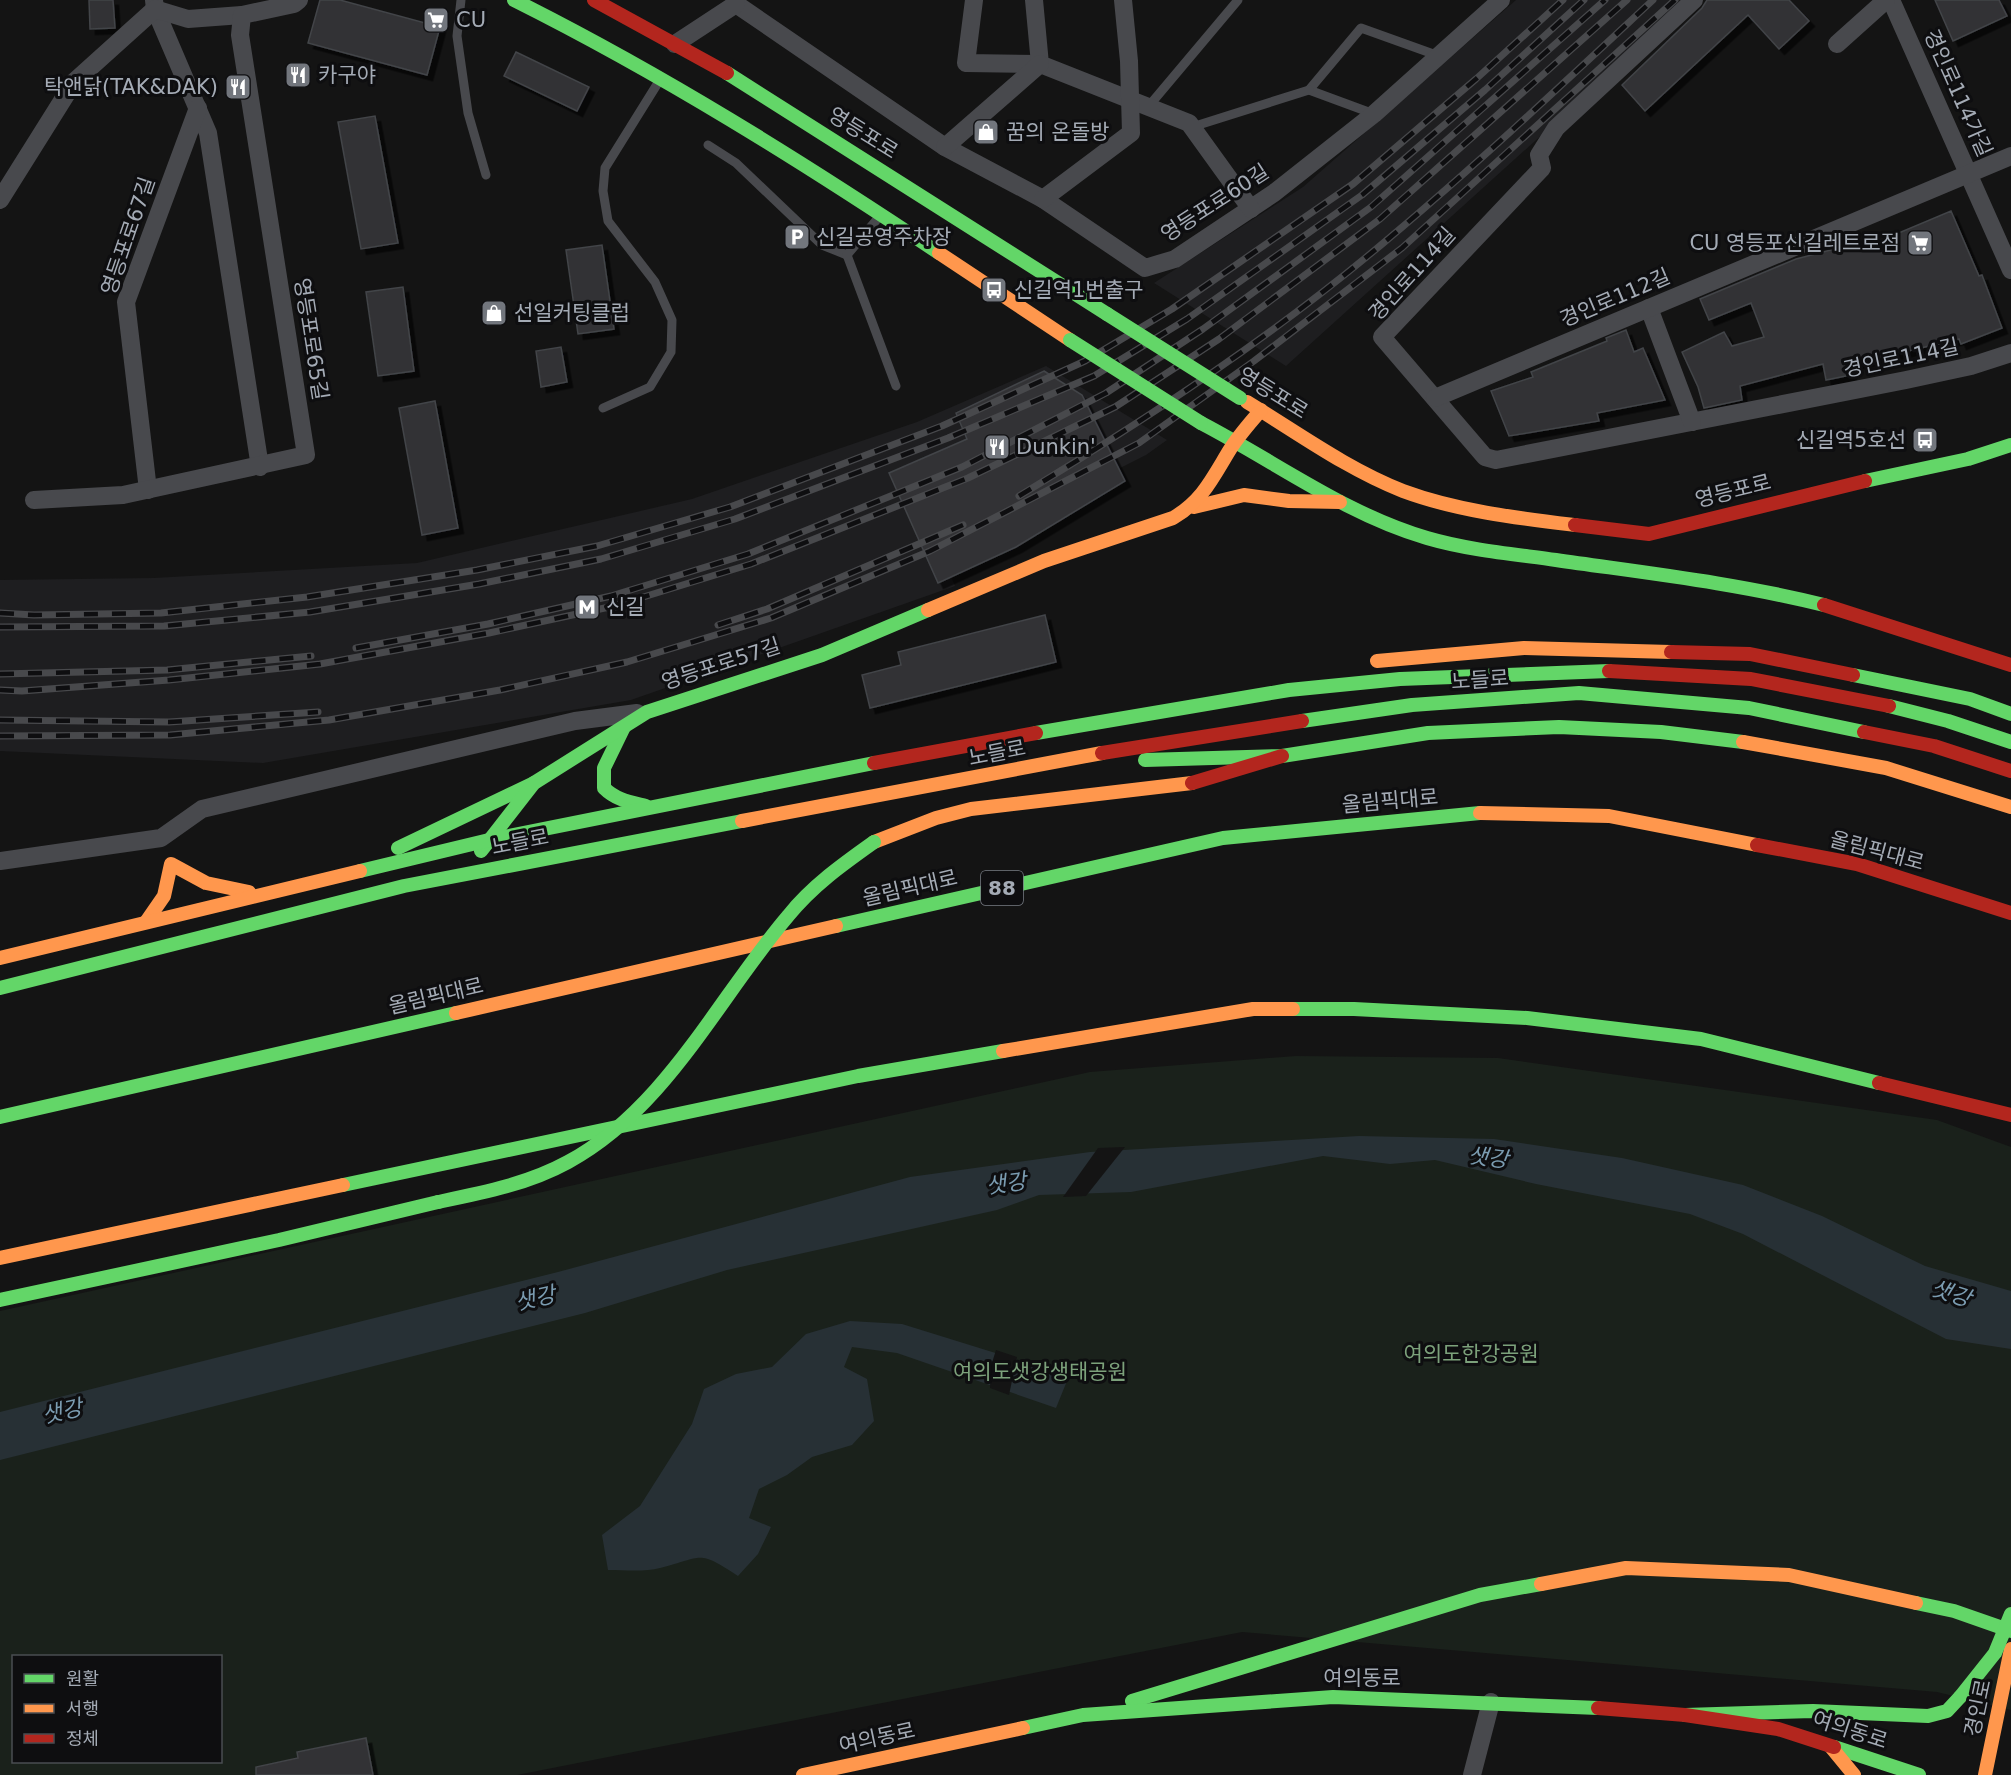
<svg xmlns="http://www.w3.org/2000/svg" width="2011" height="1775" viewBox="0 0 2011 1775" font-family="'DejaVu Sans','Noto Sans KR',sans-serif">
  <defs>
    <filter id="shadow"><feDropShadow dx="5.5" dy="5.5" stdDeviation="0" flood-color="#0009"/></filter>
  </defs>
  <rect width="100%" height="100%" fill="#141414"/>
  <g fill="#1e1e20">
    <path d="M 1516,0 L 1691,0 L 1286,366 L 1154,283 L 1303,187 Z"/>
    <path d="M 1046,366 L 1167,440 L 1146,455 L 943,557 L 955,586 L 631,700 L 263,763 L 0,751 L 0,580 L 154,578 L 417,563 L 692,499 L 917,422 Z"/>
  </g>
  <path fill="#1a211b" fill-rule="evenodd" d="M 1296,1056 L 1498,1058 L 1937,1120 L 2011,1147 L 2011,1710 L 1937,1692 L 1242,1632 L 517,1775 L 0,1775 L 0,1311 L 1090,1072 ZM 14,1656 L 220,1656 L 220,1762 L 14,1762 Z"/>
  <g fill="#273035">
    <path d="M 1359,1136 L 1494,1139 L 1622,1158 L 1743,1185 L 1822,1216 L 1925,1266 L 2011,1291 L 2011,1349 L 1946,1339 L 1743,1234 L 1690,1214 L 1536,1184 L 1435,1160 L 1390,1164 L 1323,1156 L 1131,1192 L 1039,1195 L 997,1210 L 727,1270 L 585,1313 L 0,1460 L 0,1412 L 558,1272 L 910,1177 L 1090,1152 Z"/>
    <path d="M 850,1321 L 902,1324 L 1069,1376 L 1056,1408 L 897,1353 L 852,1347 L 844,1367 L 867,1379 L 874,1421 L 852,1445 L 812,1457 L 787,1475 L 759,1489 L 749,1518 L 771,1527 L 758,1554 L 738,1576 C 697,1549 704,1557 660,1568 C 645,1572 625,1570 608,1570 L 602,1535 L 640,1506 L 692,1424 L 704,1389 L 736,1374 L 772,1367 L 806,1334 Z"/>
  </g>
  <g fill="#141414">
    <path d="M 1125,1147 L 1086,1196 L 1063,1197 L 1098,1148 Z"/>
    <path d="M 996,1350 L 1017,1357 L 1009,1395 L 990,1388 L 991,1366 Z"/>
  </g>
  <g fill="#333335" stroke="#424448" stroke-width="1.5" filter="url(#shadow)">
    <path d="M 89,0 L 113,0 L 115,28 L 90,29 Z"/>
    <path d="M 320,0 L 340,0 L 440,27 L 427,75 L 308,43 Z"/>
    <path d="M 1707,0 L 1789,0 L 1809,21 L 1779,49 L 1748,15 L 1645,111 L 1622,85 L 1702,8 Z"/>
    <path d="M 1935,0 L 1999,0 L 2007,16 L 1953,41 Z"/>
    <path d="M 516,52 L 589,87 L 577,111 L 504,76 Z"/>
    <path d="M 375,116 L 398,243 L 361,249 L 338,122 Z"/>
    <path d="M 1951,211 L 1979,276 L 1982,275 L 2002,328 L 1961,344 L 1959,339 L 1849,365 L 1851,375 L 1826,380 L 1823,364 L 1740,386 L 1742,400 L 1704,408 L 1698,387 L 1682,352 L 1724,332 L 1732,346 L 1764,337 L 1751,303 L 1709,320 L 1700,299 L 1796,259 L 1854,244 L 1856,251 Z"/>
    <path d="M 602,245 L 614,329 L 578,334 L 566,250 Z"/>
    <path d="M 403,287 L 414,371 L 378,376 L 366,292 Z"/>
    <path d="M 1626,330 L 1634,352 L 1643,348 L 1665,400 L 1597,413 L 1599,421 L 1509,436 L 1491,391 L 1533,377 L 1531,372 L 1607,341 L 1606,338 Z"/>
    <path d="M 561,347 L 567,382 L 541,387 L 536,351 Z"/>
    <path d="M 1044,371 L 1082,395 L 1125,481 L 1016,547 L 938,583 L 889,473 L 967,439 L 956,413 Z"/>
    <path d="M 435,401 L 458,528 L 422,535 L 399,408 Z"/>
    <path d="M 1045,615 L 1056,662 L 870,708 L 862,675 L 901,665 L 898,652 Z"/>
    <path d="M 366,1738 L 373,1775 L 256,1775 L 256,1767 L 298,1758 L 297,1752 Z"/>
  </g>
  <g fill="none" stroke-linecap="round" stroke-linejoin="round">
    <g stroke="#48494d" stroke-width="9">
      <path d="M 461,0 L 457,36 L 468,113 L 486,175"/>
      <path d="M 1148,107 L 1238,0"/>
      <path d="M 1374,114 L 1309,90 L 1361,28 L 1439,56"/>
      <path d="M 1192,127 L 1309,90"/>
      <path d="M 708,145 L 736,163 L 822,245 L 847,255"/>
      <path d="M 879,217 L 847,255 L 896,386"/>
      <path d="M 603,408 L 650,387 L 671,352 L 672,320 L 655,282 L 608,221 L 603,191 L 605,168 L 661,78"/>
    </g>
    <g stroke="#48494d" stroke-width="18">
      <path d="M 154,0 L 155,9 L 208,133 L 260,467"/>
      <path d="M 735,0 L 736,4 L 945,147 L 1043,199 L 1145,268 L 1175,259 L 1274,193 L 1374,114 L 1501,0"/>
      <path d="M 974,0 L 966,63 L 1040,64"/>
      <path d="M 1034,0 L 1040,64 L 1189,123 L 1251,209"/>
      <path d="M 1694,0 L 1556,128 L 1539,155 L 1542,168 L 1382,337 L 1485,457 L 1496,460 L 1906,380 L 1971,366 L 2011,353"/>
      <path d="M 1891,0 L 2011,270"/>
      <path d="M 675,44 L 736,4"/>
      <path d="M 1837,44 L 1886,0"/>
      <path d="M 945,147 L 1040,64"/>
      <path d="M 1043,199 L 1131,133 L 1129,61 L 1123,0"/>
      <path d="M 0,200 L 74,82 L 155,9 L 188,19 L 242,15"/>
      <path d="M 1649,308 L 1692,422"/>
      <path d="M 1435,398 L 2011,156"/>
      <path d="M 148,490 L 126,302 L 198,108"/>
      <path d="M 34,500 L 123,495 L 306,455 L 240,35 L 242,15 L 294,4 L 299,0"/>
      <path d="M 0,861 L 161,838 L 202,809 L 575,721 L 637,713"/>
      <path d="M 1472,1775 L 1491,1702"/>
    </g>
    <g stroke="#63d668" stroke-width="14">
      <path d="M 514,0 C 662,74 801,161 939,253"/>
      <path d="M 727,73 L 1107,314"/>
      <path d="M 1201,423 C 1276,462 1345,514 1427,538 C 1468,550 1513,554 1556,560 C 1646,573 1736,583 1824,605"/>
      <path d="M 1865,481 L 1968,459 L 2011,445"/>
      <path d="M 1853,675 L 1970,699 L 2011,714"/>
      <path d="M 1889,706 L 1948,721 L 2011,742"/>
      <path d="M 1302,721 L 1412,705 L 1579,693 L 1749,708 L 1864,732"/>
      <path d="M 624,727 L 604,768 L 604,788 C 616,800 630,802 646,806"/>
      <path d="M 1036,733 L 1289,690 L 1400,679 L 1609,671"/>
      <path d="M 1145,760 L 1282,756 L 1428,733 L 1559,727 L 1661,732 L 1743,742"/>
      <path d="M 398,848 L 534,783"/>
      <path d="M 481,851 L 534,783 L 647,712 L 822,655 L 928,610"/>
      <path d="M 360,871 L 489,840 L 874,763"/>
      <path d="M 836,926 L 1223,838 L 1480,813"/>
      <path d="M 0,988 L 404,886 L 742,821"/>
      <path d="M 1293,1009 L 1354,1009 L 1527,1018 L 1701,1039 L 1879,1083"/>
      <path d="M 0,1117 L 456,1013"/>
      <path d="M 343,1185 L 858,1076 L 1003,1051"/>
      <path d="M 0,1300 L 279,1240 L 438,1202"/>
      <path d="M 1916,1603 L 1954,1611 L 2011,1631"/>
      <path d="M 1132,1701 L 1480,1595 L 1541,1584"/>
      <path d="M 1685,1715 L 1813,1711 L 1928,1716 L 1947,1711 L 1960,1697"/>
      <path d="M 1023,1728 L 1083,1715 L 1333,1697 L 1598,1708"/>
      <path d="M 1834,1747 L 1919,1775"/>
    </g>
    <g stroke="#ff974d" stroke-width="14">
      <path d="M 939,253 L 1070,340"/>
      <path d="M 1247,402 C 1298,433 1347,469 1403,491 C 1457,511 1517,518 1575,525"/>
      <path d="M 1194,507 L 1244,495 L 1289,501 L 1340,502"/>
      <path d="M 928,610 L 1044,561 L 1173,518 C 1202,501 1212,479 1229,451 C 1238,436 1250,423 1261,410"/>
      <path d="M 1377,661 L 1524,648 L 1671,652"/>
      <path d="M 1743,742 L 1886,768 L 2011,807"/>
      <path d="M 1480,813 L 1609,816 L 1757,845"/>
      <path d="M 742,821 L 1102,753"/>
      <path d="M 874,842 L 936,818 L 971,809 L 1192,783"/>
      <path d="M 146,922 L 164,896 L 171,864 L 206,883 L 249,892"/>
      <path d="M 0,958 L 360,871"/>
      <path d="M 456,1013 L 836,926"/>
      <path d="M 1003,1051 L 1253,1009 L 1293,1009"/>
      <path d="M 0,1258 L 343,1185"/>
      <path d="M 1541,1584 L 1626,1568 L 1789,1575 L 1916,1603"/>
      <path d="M 1831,1747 L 1854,1775"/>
      <path d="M 803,1775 L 1023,1728"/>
      <path d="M 1985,1775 L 2011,1649"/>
    </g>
    <g stroke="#b3261e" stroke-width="14">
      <path d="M 594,0 L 727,73"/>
      <path d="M 1575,525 L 1649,534 L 1865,481"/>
      <path d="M 1824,605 L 2011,665"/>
      <path d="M 1671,652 L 1750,654 L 1853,675"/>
      <path d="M 1609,671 L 1751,679 L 1889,706"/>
      <path d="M 1864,732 L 1934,746 L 2011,771"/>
      <path d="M 1102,753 L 1302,721"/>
      <path d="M 874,763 L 1036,733"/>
      <path d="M 1192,783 L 1282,756"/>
      <path d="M 1757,845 L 1857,864 L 2011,913"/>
      <path d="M 1879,1083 L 2011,1115"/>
      <path d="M 1598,1708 L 1685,1715 L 1778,1729 L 1834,1747"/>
    </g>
    <g stroke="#48494c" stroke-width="7">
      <g id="rail">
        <path d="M 1019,496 C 1149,418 1278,333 1394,234 C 1483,159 1568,79 1653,0"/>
        <path d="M 0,613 L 34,615 L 161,613 L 307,597 L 477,570 L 597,546 L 730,507 L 942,426 L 1085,361 L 1172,309 L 1353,184 L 1476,79 L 1563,0"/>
        <path d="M 718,625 L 767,609 L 963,525"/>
        <path d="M 0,627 L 164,626 L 310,612 L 479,584 L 601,559 L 735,519 L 948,438 L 1094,376 L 1187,319 L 1362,195 L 1485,90 L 1584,0"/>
        <path d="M 356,648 L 488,624 L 611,596 L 748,554 L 962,467 L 1106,393 L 1203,329 L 1371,207 L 1605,0"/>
        <path d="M 0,674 L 167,670 L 311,656"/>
        <path d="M 0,690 L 22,691 L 169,680 L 320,664 L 489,633 L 614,606 L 751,564 L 968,478 L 1115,407 L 1219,339 L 1380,219 L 1627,0"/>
        <path d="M 0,720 L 169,722 L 318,712"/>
        <path d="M 0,736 L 170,735 L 329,720 L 500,690 L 627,662 L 771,618 L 930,551 L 1139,443 L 1254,361 L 1402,248 L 1675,0"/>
      </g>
    </g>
    <use href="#rail" stroke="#0e0e10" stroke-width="4.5" stroke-dasharray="14" stroke-linecap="butt"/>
    <g stroke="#63d668" stroke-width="14">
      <path d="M 1107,314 L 1240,398"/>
      <path d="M 1070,340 L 1201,423"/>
      <path d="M 438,1202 C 482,1193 528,1184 568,1162 C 666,1109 718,998 788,916 C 812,886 843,864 874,842"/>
      <path d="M 1960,1697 L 1995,1653 L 2011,1614"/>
    </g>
  </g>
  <defs>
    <g id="supermarket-square" transform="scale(1.35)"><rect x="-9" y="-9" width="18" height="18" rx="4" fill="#72767d" stroke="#0e0e10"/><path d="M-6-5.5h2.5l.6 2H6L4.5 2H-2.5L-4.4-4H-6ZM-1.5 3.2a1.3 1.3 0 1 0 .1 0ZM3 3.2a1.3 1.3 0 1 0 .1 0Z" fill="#fff"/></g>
    <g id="restaurant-square" transform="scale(1.35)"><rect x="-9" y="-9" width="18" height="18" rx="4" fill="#72767d" stroke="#0e0e10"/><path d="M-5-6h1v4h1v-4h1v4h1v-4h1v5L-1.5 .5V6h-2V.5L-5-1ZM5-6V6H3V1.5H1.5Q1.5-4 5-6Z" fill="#fff"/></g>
    <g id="shop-square" transform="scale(1.35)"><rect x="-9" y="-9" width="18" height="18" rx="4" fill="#72767d" stroke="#0e0e10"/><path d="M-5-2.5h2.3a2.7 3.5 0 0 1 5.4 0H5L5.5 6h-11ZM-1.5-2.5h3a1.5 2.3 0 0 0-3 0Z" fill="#fff"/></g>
    <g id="parking-square" transform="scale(1.35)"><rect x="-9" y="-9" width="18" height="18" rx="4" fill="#72767d" stroke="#0e0e10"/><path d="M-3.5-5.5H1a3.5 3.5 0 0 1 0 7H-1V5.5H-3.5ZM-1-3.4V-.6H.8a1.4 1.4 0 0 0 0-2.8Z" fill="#fff"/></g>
    <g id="bus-square" transform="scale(1.35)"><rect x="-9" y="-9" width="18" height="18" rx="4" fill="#72767d" stroke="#0e0e10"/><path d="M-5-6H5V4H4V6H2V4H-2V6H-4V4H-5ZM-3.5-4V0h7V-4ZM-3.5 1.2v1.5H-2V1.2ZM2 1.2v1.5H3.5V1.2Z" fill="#fff"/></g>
    <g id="metro-square" transform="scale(1.35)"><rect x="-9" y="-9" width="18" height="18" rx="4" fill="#72767d" stroke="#0e0e10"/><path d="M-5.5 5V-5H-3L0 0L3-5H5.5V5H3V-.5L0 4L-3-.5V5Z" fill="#fff"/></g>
  </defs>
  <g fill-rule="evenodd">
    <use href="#supermarket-square" x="436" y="20"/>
    <use href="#restaurant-square" x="298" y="75"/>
    <use href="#restaurant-square" x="238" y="87"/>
    <use href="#shop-square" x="986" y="132"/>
    <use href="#parking-square" x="797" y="237"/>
    <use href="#supermarket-square" x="1920" y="243"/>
    <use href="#bus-square" x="994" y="290"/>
    <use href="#shop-square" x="494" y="313"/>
    <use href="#bus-square" x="1925" y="440"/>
    <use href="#restaurant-square" x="997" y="447"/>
    <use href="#metro-square" x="587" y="607"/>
  </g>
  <g text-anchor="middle" stroke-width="6" stroke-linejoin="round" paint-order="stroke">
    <rect fill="#0e0e10" stroke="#777c84" stroke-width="1.5" x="981" y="871" width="42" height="34" rx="4.5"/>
    <g font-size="20" font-weight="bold" fill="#a4abb5">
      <text x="1002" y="895">88</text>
    </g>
    <g font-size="21" fill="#a4abb5" stroke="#0e0e10" text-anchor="start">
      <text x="456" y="27">CU</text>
      <text x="318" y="82">카구야</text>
      <text x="218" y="94" text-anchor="end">탁앤닭(TAK&amp;DAK)</text>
      <text x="1006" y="139">꿈의 온돌방</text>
      <text x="816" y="244">신길공영주차장</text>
      <text x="1900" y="250" text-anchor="end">CU 영등포신길레트로점</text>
      <text x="1014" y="297">신길역1번출구</text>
      <text x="514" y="320">선일커팅클럽</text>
      <text x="1906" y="447" text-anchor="end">신길역5호선</text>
      <text x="1016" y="454">Dunkin'</text>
      <text x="606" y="614">신길</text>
    </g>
    <g font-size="21" fill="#a4abb5" stroke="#0e0e10">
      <text transform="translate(1958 93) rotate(66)" y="7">경인로114가길</text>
      <text transform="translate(863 133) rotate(32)" y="7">영등포로</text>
      <text transform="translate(1215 203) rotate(-33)" y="7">영등포로60길</text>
      <text transform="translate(128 236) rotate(-71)" y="7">영등포로67길</text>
      <text transform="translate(1412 274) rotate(-48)" y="7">경인로114길</text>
      <text transform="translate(1615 298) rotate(-23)" y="7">경인로112길</text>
      <text transform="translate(311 339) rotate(81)" y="7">영등포로65길</text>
      <text transform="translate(1901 358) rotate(-12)" y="7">경인로114길</text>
      <text transform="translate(1273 393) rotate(32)" y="7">영등포로</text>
      <text transform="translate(1733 491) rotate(-14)" y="7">영등포로</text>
      <text transform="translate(721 664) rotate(-18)" y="7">영등포로57길</text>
      <text transform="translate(1480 680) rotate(-4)" y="7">노들로</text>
      <text transform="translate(997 753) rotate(-11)" y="7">노들로</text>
      <text transform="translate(1390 801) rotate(-5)" y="7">올림픽대로</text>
      <text transform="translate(520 842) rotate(-11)" y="7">노들로</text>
      <text transform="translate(1877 851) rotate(15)" y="7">올림픽대로</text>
      <text transform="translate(910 888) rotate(-13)" y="7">올림픽대로</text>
      <text transform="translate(436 996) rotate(-13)" y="7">올림픽대로</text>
      <text x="1362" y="1685">여의동로</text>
      <text transform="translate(1978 1708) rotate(-78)" y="7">경인로</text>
      <text transform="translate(1850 1730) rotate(18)" y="7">여의동로</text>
      <text transform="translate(877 1738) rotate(-12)" y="7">여의동로</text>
    </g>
    <g font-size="21" fill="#7ca17b" stroke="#0e0e10">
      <text x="1471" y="1361">여의도한강공원</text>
      <text x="1040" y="1379">여의도샛강생태공원</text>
    </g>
    <g font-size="22" font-style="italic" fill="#7b9cb1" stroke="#0e0e10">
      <text transform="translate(1488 1157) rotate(7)" y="8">샛강</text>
      <text transform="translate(1006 1183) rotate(-8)" y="8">샛강</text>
      <text transform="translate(1951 1293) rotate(18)" y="8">샛강</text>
      <text transform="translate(535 1298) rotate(-13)" y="8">샛강</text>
      <text transform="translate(62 1411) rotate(-13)" y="8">샛강</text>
    </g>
  </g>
  <rect x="12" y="1655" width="210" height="108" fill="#0e0e10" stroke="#4a4d52" stroke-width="1.5"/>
  <rect x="24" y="1674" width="30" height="9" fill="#63d668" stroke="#4a4d52" stroke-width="1.5"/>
  <text x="66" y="1685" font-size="18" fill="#a4abb5">원활</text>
  <rect x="24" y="1704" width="30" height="9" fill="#ff974d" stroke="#4a4d52" stroke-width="1.5"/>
  <text x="66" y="1715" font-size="18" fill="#a4abb5">서행</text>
  <rect x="24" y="1734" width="30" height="9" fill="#b3261e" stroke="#4a4d52" stroke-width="1.5"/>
  <text x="66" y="1745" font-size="18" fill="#a4abb5">정체</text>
</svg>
